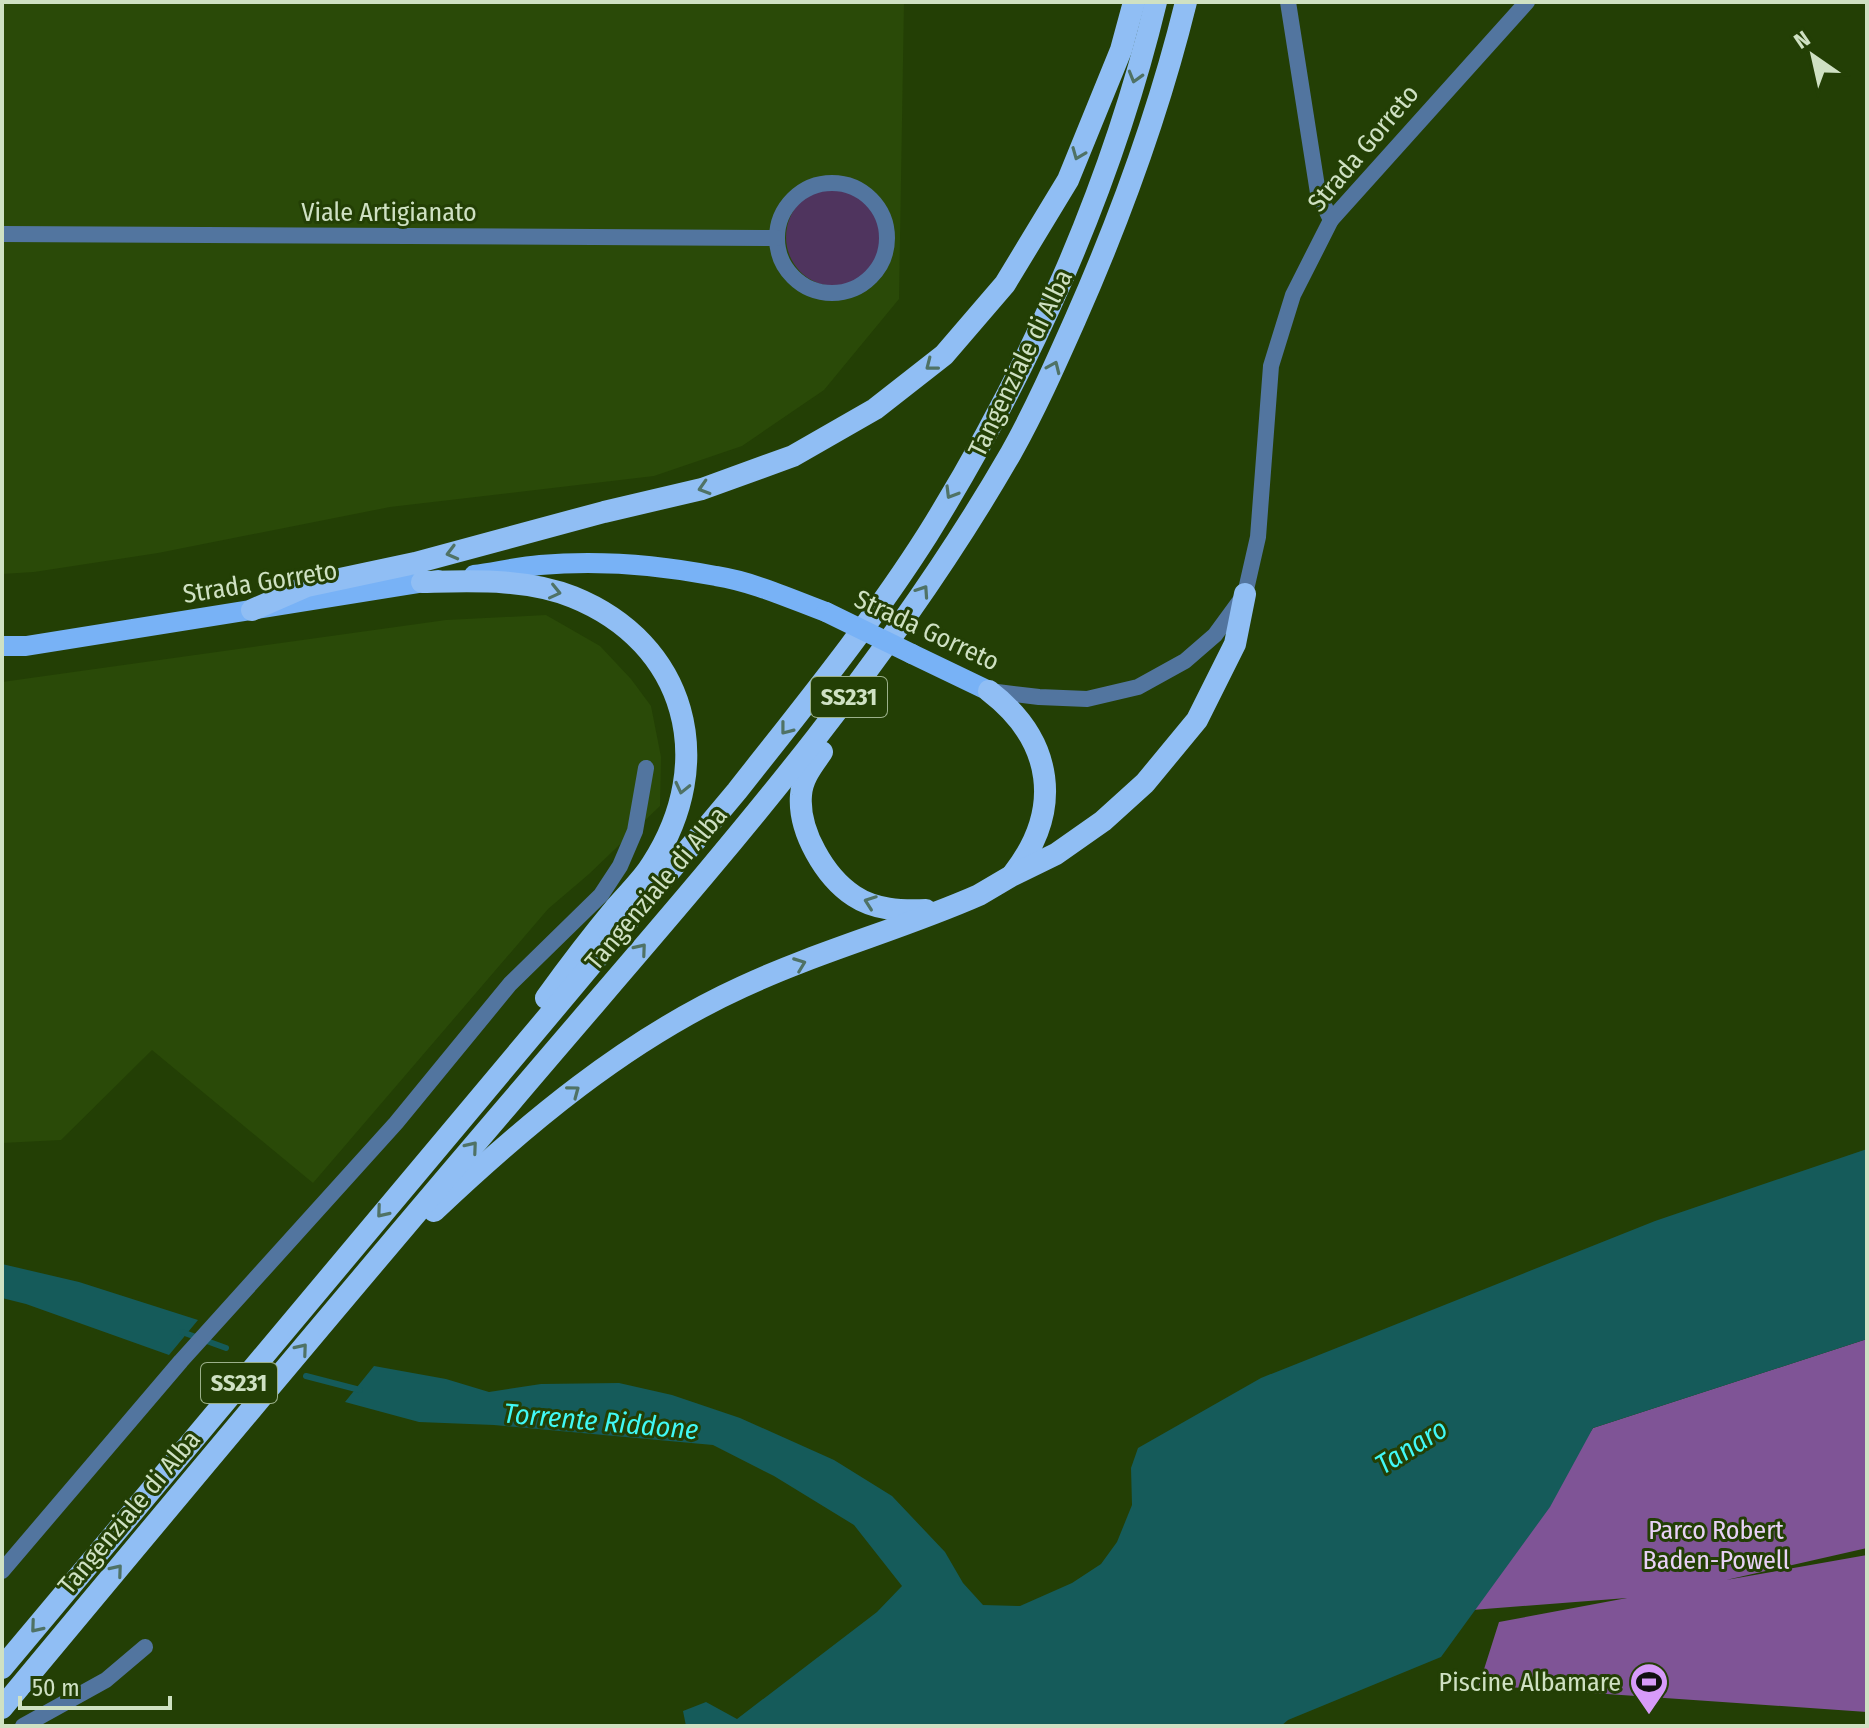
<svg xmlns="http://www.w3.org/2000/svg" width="1869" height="1728" viewBox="0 0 1869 1728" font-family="'Fira Sans Condensed',sans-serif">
  <rect width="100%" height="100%" fill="#233f05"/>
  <g fill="#2a4a08">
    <path d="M 2,2 L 904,2 L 899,299 L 824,390 L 742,446 L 654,476 L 390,507 L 158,553 L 34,572 L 2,574 Z"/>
    <path d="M 546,615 L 600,646 L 631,679 L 651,706 L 661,757 L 660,806 L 589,874 L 548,909 L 313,1183 L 152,1050 L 61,1140 L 2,1143 L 2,682 L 446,620 Z"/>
  </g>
  <circle fill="#4f345e" cx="835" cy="237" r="49"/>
  <path fill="#7f5496" d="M 1867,1339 L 1867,1548 L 1726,1580 L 1867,1555 L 1867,1712 L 1479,1685 L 1499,1622 L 1627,1598 L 1472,1610 L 1593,1428 Z"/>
  <g fill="#155b5a">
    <path d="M 1867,1149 L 1867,1339 L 1593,1428 L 1550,1507 L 1441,1657 L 1288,1720 L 1281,1726 L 686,1726 L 683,1711 L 706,1702 L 737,1719 L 877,1612 L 902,1586 L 854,1525 L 774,1476 L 713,1445 L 494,1425 L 419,1422 L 345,1402 L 374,1366 L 446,1379 L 489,1392 L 541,1384 L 619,1383 L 672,1395 L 740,1418 L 834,1460 L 892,1496 L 945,1552 L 963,1583 L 983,1605 L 1020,1606 L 1072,1583 L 1101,1564 L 1117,1542 L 1132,1505 L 1131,1468 L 1138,1448 L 1261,1378 L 1655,1221 Z"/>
    <path d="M 2,1264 L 79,1282 L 198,1320 L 169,1355 L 26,1304 L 2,1298 Z"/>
  </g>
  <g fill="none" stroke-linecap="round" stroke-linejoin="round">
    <g stroke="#155b5a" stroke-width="6">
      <path d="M 182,1332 L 226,1348"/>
      <path d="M 306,1376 L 360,1390"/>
    </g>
    <g stroke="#52759f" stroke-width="16">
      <path d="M 1288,2 L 1318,193 L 1331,220"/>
      <circle cx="832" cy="238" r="55"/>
      <path d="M 2,234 L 777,238"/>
      <path d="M 989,691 L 1039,697 L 1087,699 L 1138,687 L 1185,661 L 1215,635 L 1245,594 L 1258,537 L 1271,366 L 1293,295 L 1331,220 L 1527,2"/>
      <path d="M 2,1571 L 181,1361 L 396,1123 L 510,984 L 601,895 L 620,866 L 635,831 L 646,768"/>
      <path d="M 23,1726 L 106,1680 L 145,1647"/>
    </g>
    <g stroke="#78b2f6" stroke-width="20">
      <path d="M 474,575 C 496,572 518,567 540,565 C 597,560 660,565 716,576 C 754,582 791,599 826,612"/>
      <path d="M 2,646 L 26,646 L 438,580"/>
      <path d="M 912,654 L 989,691"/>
    </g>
    <g stroke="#90bef4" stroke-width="22">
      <path d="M 422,582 C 472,581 526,578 573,597 C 687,643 718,762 652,864 C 643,879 629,892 617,906 C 592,936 569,966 546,998"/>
      <path d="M 252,610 L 307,586 L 415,563 L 604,512 L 702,489 L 793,456 L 875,409 L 944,355 L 1005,284 L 1068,180 L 1121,50 L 1134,2"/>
      <path d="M 989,691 C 1054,741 1063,810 1013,874"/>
      <path d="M 822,752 C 813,765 802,778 801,795 C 798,831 825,877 854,896 C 875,910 901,911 926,910"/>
      <path d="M 434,1211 C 526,1124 626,1040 742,987 C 819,951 902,929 979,895 L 1013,875 L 1056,854 L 1103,821 L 1145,783 L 1197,720 L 1235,644 L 1245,594"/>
      <path d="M 2,1668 L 737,791 C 803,707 871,624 928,534 C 1029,371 1111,189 1156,2"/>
      <path d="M 2,1708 C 170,1506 339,1303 510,1103 C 687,894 874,691 1011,453 C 1035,410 1055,365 1075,320 C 1121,216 1159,112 1186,2"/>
    </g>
    <path stroke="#78b2f6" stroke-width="20" d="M 826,612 L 912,654"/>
  </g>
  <defs><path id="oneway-chevron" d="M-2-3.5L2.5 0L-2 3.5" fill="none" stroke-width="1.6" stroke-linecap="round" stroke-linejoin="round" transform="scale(2)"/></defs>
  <g stroke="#4f7265">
    <use href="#oneway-chevron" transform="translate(1135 77) rotate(106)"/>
    <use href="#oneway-chevron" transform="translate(1078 154) rotate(112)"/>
    <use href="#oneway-chevron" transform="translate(931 365) rotate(142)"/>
    <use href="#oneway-chevron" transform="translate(1054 367) rotate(-66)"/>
    <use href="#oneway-chevron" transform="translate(704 488) rotate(163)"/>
    <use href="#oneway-chevron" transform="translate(951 493) rotate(121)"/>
    <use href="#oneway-chevron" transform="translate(452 553) rotate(165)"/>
    <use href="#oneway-chevron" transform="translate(923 591) rotate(-56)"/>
    <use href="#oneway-chevron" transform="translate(555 592) rotate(13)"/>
    <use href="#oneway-chevron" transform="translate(786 729) rotate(128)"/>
    <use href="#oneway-chevron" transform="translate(682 788) rotate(103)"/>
    <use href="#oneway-chevron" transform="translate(870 902) rotate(-160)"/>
    <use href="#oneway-chevron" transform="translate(641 949) rotate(-50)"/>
    <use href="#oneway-chevron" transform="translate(800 964) rotate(-21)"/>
    <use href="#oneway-chevron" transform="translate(574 1091) rotate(-37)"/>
    <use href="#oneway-chevron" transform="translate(472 1147) rotate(-50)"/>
    <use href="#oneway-chevron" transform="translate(382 1212) rotate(130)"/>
    <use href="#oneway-chevron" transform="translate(302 1349) rotate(-50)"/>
    <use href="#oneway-chevron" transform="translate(117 1570) rotate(-50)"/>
    <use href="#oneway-chevron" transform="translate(36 1627) rotate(130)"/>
  </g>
  <defs>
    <g id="stadium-pin" transform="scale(2)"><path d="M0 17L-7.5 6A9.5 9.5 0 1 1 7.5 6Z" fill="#d79bf9" stroke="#233f05"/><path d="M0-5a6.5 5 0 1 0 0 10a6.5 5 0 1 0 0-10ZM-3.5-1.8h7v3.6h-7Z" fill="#111"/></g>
  </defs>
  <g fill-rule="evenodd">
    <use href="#stadium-pin" x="1649" y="1682"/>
  </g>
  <g text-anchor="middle" stroke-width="6" stroke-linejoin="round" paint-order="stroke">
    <g fill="#233f05" stroke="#9bb08a" stroke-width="2">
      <rect x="811" y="677" width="76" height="40" rx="6"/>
      <rect x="201" y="1363" width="76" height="40" rx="6"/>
    </g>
    <g font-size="24" font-weight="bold" fill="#cfe1c3">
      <text x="849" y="705">SS231</text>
      <text x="239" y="1391">SS231</text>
    </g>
    <g font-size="26" fill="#cfe1c3" stroke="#233f05">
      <text transform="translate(1363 148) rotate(-50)" y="9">Strada Gorreto</text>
      <text x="389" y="221">Viale Artigianato</text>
      <text transform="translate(1020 363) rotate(-64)" y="9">Tangenziale di Alba</text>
      <text transform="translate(260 582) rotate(-9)" y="9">Strada Gorreto</text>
      <text transform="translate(927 630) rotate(25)" y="9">Strada Gorreto</text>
      <text transform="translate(656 888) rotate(-50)" y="9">Tangenziale di Alba</text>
      <text transform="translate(129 1512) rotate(-50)" y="9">Tangenziale di Alba</text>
    </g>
    <g font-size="26" fill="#e9d2f7" stroke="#233f05">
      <text x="1716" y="1539">Parco Robert<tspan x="1716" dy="30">Baden-Powell</tspan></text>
    </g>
    <g font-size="26" fill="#cfe1c3" stroke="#233f05" text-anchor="end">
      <text x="1621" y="1691">Piscine Albamare</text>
    </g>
    <g font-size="28" font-style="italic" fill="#41f8f5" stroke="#233f05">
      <text transform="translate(601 1421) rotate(5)" y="10">Torrente Riddone</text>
      <text transform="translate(1411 1446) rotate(-32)" y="10">Tanaro</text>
    </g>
  </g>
  <rect width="1869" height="1728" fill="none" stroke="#cfe1c3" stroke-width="8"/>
  <g transform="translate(1813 56) rotate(326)" stroke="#233f05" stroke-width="6" paint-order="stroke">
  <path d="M0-6L14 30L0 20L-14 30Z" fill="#cfe1c3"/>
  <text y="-12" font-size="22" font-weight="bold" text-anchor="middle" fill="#cfe1c3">N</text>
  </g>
  <path d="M20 1696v12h150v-12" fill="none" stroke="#cfe1c3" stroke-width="4"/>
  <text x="32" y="1696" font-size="24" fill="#cfe1c3" stroke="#233f05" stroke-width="6" paint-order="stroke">50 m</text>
</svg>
